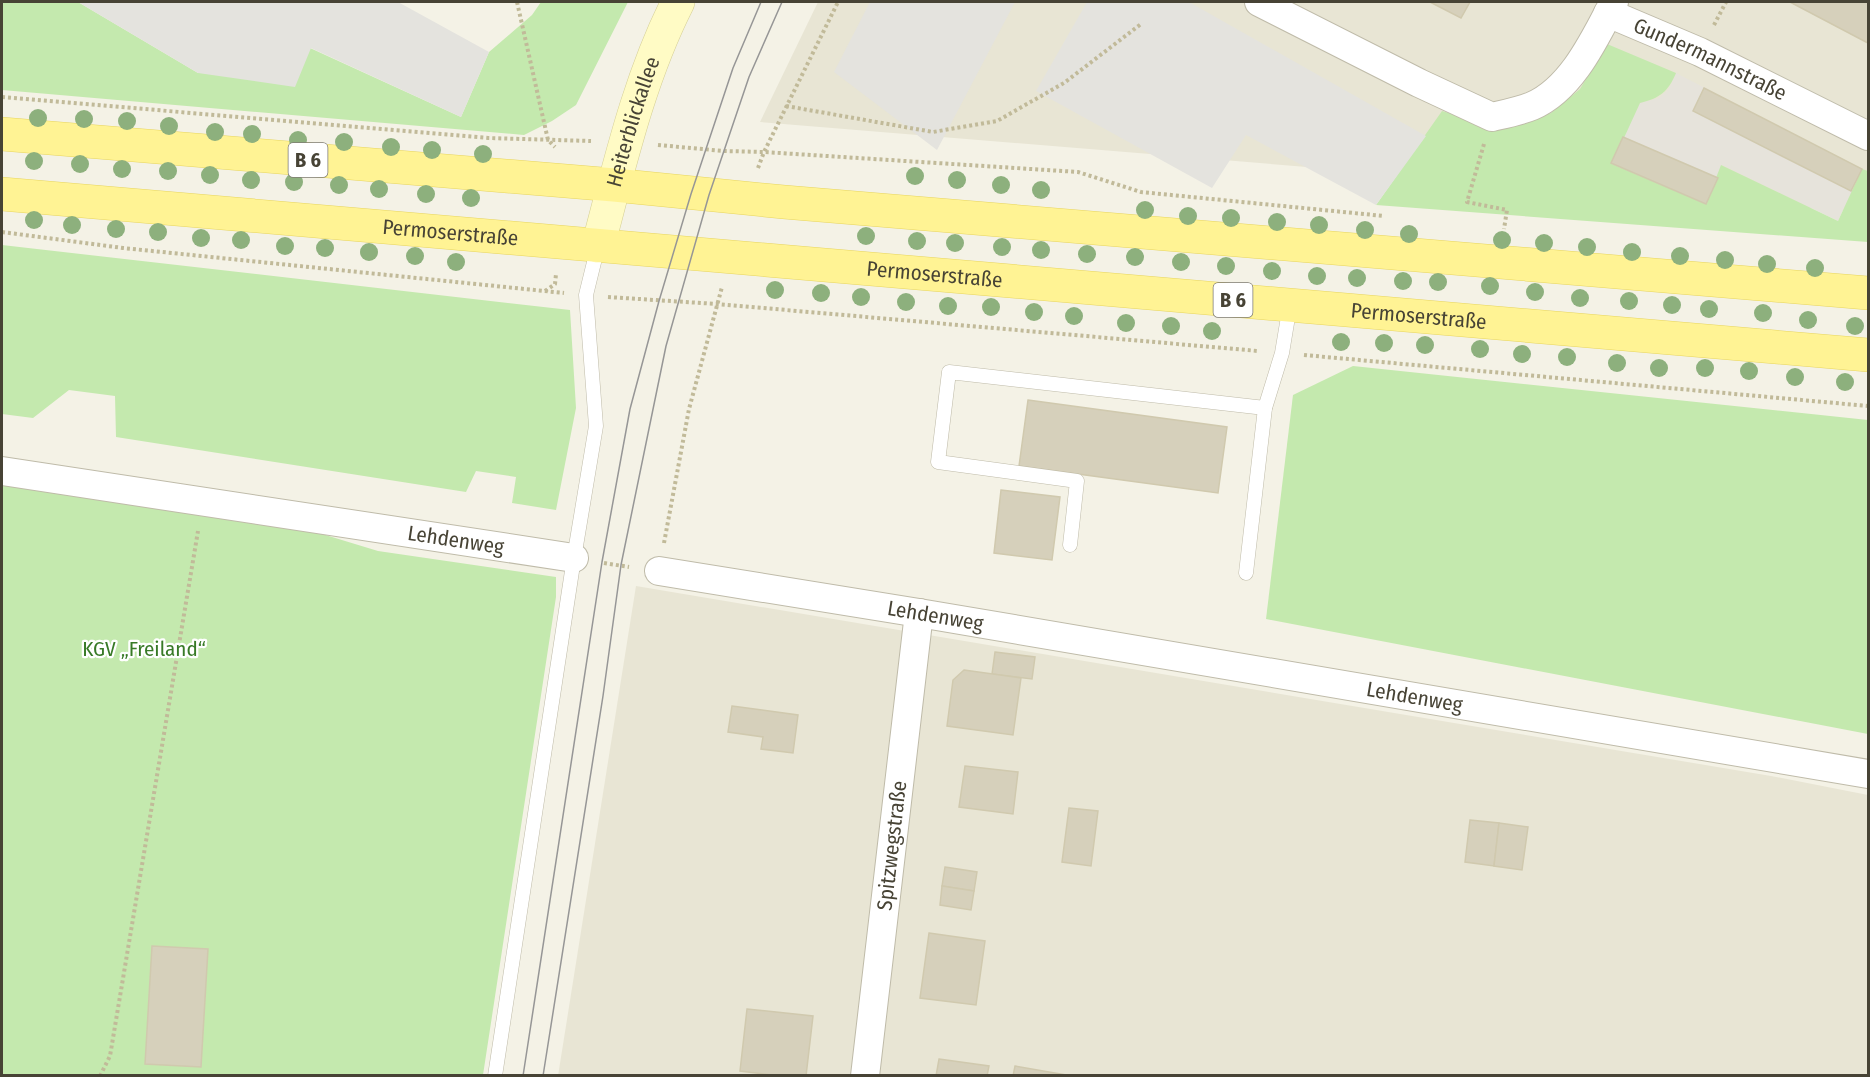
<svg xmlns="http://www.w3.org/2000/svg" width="1870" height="1077" viewBox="0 0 1870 1077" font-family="'Fira Sans Condensed',sans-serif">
  <rect width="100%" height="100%" fill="#f4f2e6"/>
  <g fill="#e8e5d4">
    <path d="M 818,2 L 1868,2 L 1868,213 L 760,122 Z"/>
    <path d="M 636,586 L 1771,776 L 1868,795 L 1868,1075 L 558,1076 Z"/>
  </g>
  <path fill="#e6e3db" d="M 1676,73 L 1862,169 L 1838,221 L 1722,165 L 1706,204 L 1611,163 L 1640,103 L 1659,98 L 1669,89 Z"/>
  <g fill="#c4e9ae">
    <path d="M 2,2 L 78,2 L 198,73 L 310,48 L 461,117 L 489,52 L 532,15 L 541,2 L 628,2 L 576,105 L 552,121 L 524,135 L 2,90 Z"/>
    <path d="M 1607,44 L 1676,73 C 1668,92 1660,98 1640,103 L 1612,164 L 1706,204 L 1721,165 L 1838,221 L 1862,169 L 1868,171 L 1868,242 L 1376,205 L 1442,111 L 1502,129 L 1551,113 L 1580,89 Z"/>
    <path d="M 2,245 L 570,310 L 576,408 L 556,510 L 512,503 L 516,477 L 476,471 L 466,492 L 116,437 L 115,396 L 69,390 L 33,418 L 2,414 Z"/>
    <path d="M 1353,366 L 1868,420 L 1868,734 L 1266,619 L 1293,395 Z"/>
    <path d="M 2,485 L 309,530 L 378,551 L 556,577 L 556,597 L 483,1075 L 2,1076 Z"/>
  </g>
  <g fill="#e4e3de">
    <path d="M 78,2 L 398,2 L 489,52 L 461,117 L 311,48 L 295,87 L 198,73 Z"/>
    <path d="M 870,2 L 1015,2 L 937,150 L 834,72 Z"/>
    <path d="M 1087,2 L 1189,2 L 1426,136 L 1376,205 L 1246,135 L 1212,188 L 1036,91 Z"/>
  </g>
  <g fill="#d6d0bb" stroke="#d0c9ae" stroke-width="1.5">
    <path d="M 1430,2 L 1470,2 L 1461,18 Z"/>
    <path d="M 1790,2 L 1868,2 L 1868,43 L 1866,42 Z"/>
    <path d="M 1704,88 L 1862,169 L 1851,191 L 1693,111 Z"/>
    <path d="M 1623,137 L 1718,178 L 1706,204 L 1611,163 Z"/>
    <path d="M 1028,400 L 1227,427 L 1218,493 L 1019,466 Z"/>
    <path d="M 1001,490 L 1060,497 L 1052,560 L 994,553 Z"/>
    <path d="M 995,652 L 1035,657 L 1032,679 L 992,674 Z"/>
    <path d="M 964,670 L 1021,678 L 1013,735 L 947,726 L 953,680 Z"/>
    <path d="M 732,706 L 798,715 L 793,753 L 761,749 L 763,737 L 728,732 Z"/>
    <path d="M 965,766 L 1018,772 L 1013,814 L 959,807 Z"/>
    <path d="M 1069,808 L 1098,811 L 1091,866 L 1062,862 Z"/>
    <path d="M 1470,820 L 1499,823 L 1494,866 L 1465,862 Z"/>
    <path d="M 1499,823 L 1528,827 L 1522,870 L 1494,866 Z"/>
    <path d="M 945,867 L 977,872 L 974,891 L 942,886 Z"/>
    <path d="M 942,886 L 974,891 L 971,910 L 940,905 Z"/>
    <path d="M 929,933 L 985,941 L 976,1005 L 920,998 Z"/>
    <path d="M 152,946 L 208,949 L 201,1067 L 145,1064 Z"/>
    <path d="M 747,1009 L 813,1016 L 806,1076 L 779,1076 L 740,1071 Z"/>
    <path d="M 939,1059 L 989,1066 L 987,1076 L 936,1076 Z"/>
    <path d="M 1015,1066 L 1072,1076 L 1013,1076 Z"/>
  </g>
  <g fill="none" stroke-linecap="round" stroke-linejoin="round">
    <g stroke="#bfbba9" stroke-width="15">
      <g id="service">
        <path d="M 1070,545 L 1077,481 L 938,462 L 949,372 L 1265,408"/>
        <path d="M 1246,573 L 1265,408 L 1282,353 L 1290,305"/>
        <path d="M 495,1076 L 574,558 L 596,426 L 586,295 L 598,246"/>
      </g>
    </g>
    <g stroke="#bfbba9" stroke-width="30">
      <g id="minor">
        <path d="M 1259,2 L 1419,83 L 1492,117 C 1505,114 1520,111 1532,106 C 1572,89 1595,38 1614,2"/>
        <path id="s1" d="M 1608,13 L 1700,52 L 1868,136"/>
        <path id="s2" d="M 2,471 L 574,558"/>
        <path id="s3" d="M 659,571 L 919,613 L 1868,774"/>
        <path id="s4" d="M 865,1076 L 919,613"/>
      </g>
    </g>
    <g stroke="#d5cf95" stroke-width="34">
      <g id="secondary">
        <path id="s5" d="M 598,246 C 620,163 639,79 678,2"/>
      </g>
    </g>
    <g stroke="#e7d561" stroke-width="34">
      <g id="primary">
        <path d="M 2,134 L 614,185 L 784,202 L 1868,293"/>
        <path id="s6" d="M 2,194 L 1868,355"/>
      </g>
    </g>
    <g stroke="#c1ba99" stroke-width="4" stroke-dasharray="3 3" stroke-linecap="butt">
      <path d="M 517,2 L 548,140 L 555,147"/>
      <path d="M 1714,25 L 1726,2"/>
      <path d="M 2,97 L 488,138 L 591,141"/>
      <path d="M 786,106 L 933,132 L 997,121 L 1064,83 L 1141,24"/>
      <path d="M 1484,144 L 1467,202 L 1507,210 L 1504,229"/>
      <path d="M 658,145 L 724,151 L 764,152 L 1078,172 L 1141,192 L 1384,216"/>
      <path d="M 758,168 L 764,152 L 838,2"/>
      <path d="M 2,232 L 123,248 L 564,293"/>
      <path d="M 545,291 L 555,284 L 556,274"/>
      <path d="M 608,297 L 717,304 L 1258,351"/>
      <path d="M 1304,355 L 1868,406"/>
      <path d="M 664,543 L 689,409 L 722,287"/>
      <path d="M 604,563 L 629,567"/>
      <path d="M 100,1076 L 110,1056 L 198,531"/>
    </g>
    <use href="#service" stroke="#fff" stroke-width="14"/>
    <use href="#minor" stroke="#fff" stroke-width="28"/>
    <use href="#secondary" stroke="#fffbc5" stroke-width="33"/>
    <use href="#primary" stroke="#fff394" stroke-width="33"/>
    <g stroke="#969696" stroke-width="1.5">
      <path d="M 523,1076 L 602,562 L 630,409 L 659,301 L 691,194 L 733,68 L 761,2"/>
      <path d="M 543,1076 L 603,696 L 621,565 L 666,346 L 709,195 L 749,77 L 782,2"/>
    </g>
  </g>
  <g fill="#8db07d">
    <circle cx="38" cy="118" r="9"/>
    <circle cx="84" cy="119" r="9"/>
    <circle cx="127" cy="121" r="9"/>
    <circle cx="169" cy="126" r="9"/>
    <circle cx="215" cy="132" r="9"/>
    <circle cx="252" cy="134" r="9"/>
    <circle cx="298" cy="140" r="9"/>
    <circle cx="344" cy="142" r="9"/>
    <circle cx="391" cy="147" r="9"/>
    <circle cx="432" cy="150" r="9"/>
    <circle cx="483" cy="154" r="9"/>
    <circle cx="34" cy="161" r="9"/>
    <circle cx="80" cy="164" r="9"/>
    <circle cx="122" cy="169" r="9"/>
    <circle cx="168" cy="171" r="9"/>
    <circle cx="210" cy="175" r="9"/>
    <circle cx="915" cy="176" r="9"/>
    <circle cx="251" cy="180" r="9"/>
    <circle cx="957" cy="180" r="9"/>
    <circle cx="294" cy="182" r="9"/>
    <circle cx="339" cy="185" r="9"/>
    <circle cx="1001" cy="185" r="9"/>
    <circle cx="379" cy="189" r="9"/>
    <circle cx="1041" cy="190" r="9"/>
    <circle cx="426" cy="194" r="9"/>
    <circle cx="471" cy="198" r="9"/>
    <circle cx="1145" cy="210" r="9"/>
    <circle cx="1188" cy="216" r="9"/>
    <circle cx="1231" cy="218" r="9"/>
    <circle cx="34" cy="220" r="9"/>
    <circle cx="1277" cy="222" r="9"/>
    <circle cx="72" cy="225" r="9"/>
    <circle cx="1319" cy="225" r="9"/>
    <circle cx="116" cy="229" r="9"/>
    <circle cx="1365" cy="230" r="9"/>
    <circle cx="158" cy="232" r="9"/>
    <circle cx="1409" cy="234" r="9"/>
    <circle cx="866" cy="236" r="9"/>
    <circle cx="201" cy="238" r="9"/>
    <circle cx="241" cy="240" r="9"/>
    <circle cx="1502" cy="240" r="9"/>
    <circle cx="917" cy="241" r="9"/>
    <circle cx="955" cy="243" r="9"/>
    <circle cx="1544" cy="243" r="9"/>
    <circle cx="285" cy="246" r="9"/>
    <circle cx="1002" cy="247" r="9"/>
    <circle cx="1587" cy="247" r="9"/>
    <circle cx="325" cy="248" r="9"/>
    <circle cx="1041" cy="250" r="9"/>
    <circle cx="369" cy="252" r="9"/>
    <circle cx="1632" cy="252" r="9"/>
    <circle cx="1087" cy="254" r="9"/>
    <circle cx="415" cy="256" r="9"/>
    <circle cx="1680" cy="256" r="9"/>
    <circle cx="1135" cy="257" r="9"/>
    <circle cx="1725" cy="260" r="9"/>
    <circle cx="456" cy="262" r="9"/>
    <circle cx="1181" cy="262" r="9"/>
    <circle cx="1767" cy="264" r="9"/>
    <circle cx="1226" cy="266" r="9"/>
    <circle cx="1815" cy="268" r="9"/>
    <circle cx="1272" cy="271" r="9"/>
    <circle cx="1317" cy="276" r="9"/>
    <circle cx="1357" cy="278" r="9"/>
    <circle cx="1403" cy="281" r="9"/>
    <circle cx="1438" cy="282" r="9"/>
    <circle cx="1490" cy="286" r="9"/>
    <circle cx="775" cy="290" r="9"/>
    <circle cx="1535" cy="292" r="9"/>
    <circle cx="821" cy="293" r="9"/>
    <circle cx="861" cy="297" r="9"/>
    <circle cx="1580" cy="298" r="9"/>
    <circle cx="1629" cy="301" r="9"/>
    <circle cx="906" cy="302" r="9"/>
    <circle cx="1672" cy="305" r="9"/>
    <circle cx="948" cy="306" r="9"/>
    <circle cx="991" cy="307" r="9"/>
    <circle cx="1709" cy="309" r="9"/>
    <circle cx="1034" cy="312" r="9"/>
    <circle cx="1763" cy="313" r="9"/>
    <circle cx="1074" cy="316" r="9"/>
    <circle cx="1808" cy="320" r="9"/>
    <circle cx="1126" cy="323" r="9"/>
    <circle cx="1171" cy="326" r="9"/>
    <circle cx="1855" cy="326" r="9"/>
    <circle cx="1212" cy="331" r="9"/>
    <circle cx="1341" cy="342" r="9"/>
    <circle cx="1384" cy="343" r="9"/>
    <circle cx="1425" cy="345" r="9"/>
    <circle cx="1480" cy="349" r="9"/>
    <circle cx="1522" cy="354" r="9"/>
    <circle cx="1567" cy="357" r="9"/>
    <circle cx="1617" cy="363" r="9"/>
    <circle cx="1659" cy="368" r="9"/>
    <circle cx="1705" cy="368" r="9"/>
    <circle cx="1749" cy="371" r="9"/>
    <circle cx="1795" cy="377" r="9"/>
    <circle cx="1845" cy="382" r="9"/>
  </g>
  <g text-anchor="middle" stroke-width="4.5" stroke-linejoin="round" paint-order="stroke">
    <g fill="#fff" stroke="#7e7b72" stroke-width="1.5">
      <rect x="288.5" y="143" width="39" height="34" rx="4.5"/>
      <rect x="1213.5" y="283" width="39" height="34" rx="4.5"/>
    </g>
    <g font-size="20" font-weight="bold" fill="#474335">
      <text x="308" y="167">B 6</text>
      <text x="1233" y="307">B 6</text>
    </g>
    <g font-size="21" fill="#474335" stroke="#fff">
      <text dy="7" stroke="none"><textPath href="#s1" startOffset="112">Gundermannstraße</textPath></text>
      <text dy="7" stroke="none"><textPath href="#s5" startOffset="129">Heiterblickallee</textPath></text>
      <text dy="7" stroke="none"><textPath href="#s6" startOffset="450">Permoserstraße</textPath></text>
      <text dy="7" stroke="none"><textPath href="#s6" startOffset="936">Permoserstraße</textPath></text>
      <text dy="7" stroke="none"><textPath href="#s6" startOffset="1422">Permoserstraße</textPath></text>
      <text dy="7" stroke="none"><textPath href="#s2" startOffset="459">Lehdenweg</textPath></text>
      <text dy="7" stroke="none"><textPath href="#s3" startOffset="280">Lehdenweg</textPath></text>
      <text dy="7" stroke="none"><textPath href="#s3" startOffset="766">Lehdenweg</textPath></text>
      <text dy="7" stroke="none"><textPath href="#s4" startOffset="232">Spitzwegstraße</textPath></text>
    </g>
    <g font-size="21" fill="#387a27" stroke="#fff">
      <text x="144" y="656">KGV „Freiland“</text>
    </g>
  </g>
  <rect width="1870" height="1077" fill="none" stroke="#474335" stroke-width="6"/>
</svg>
